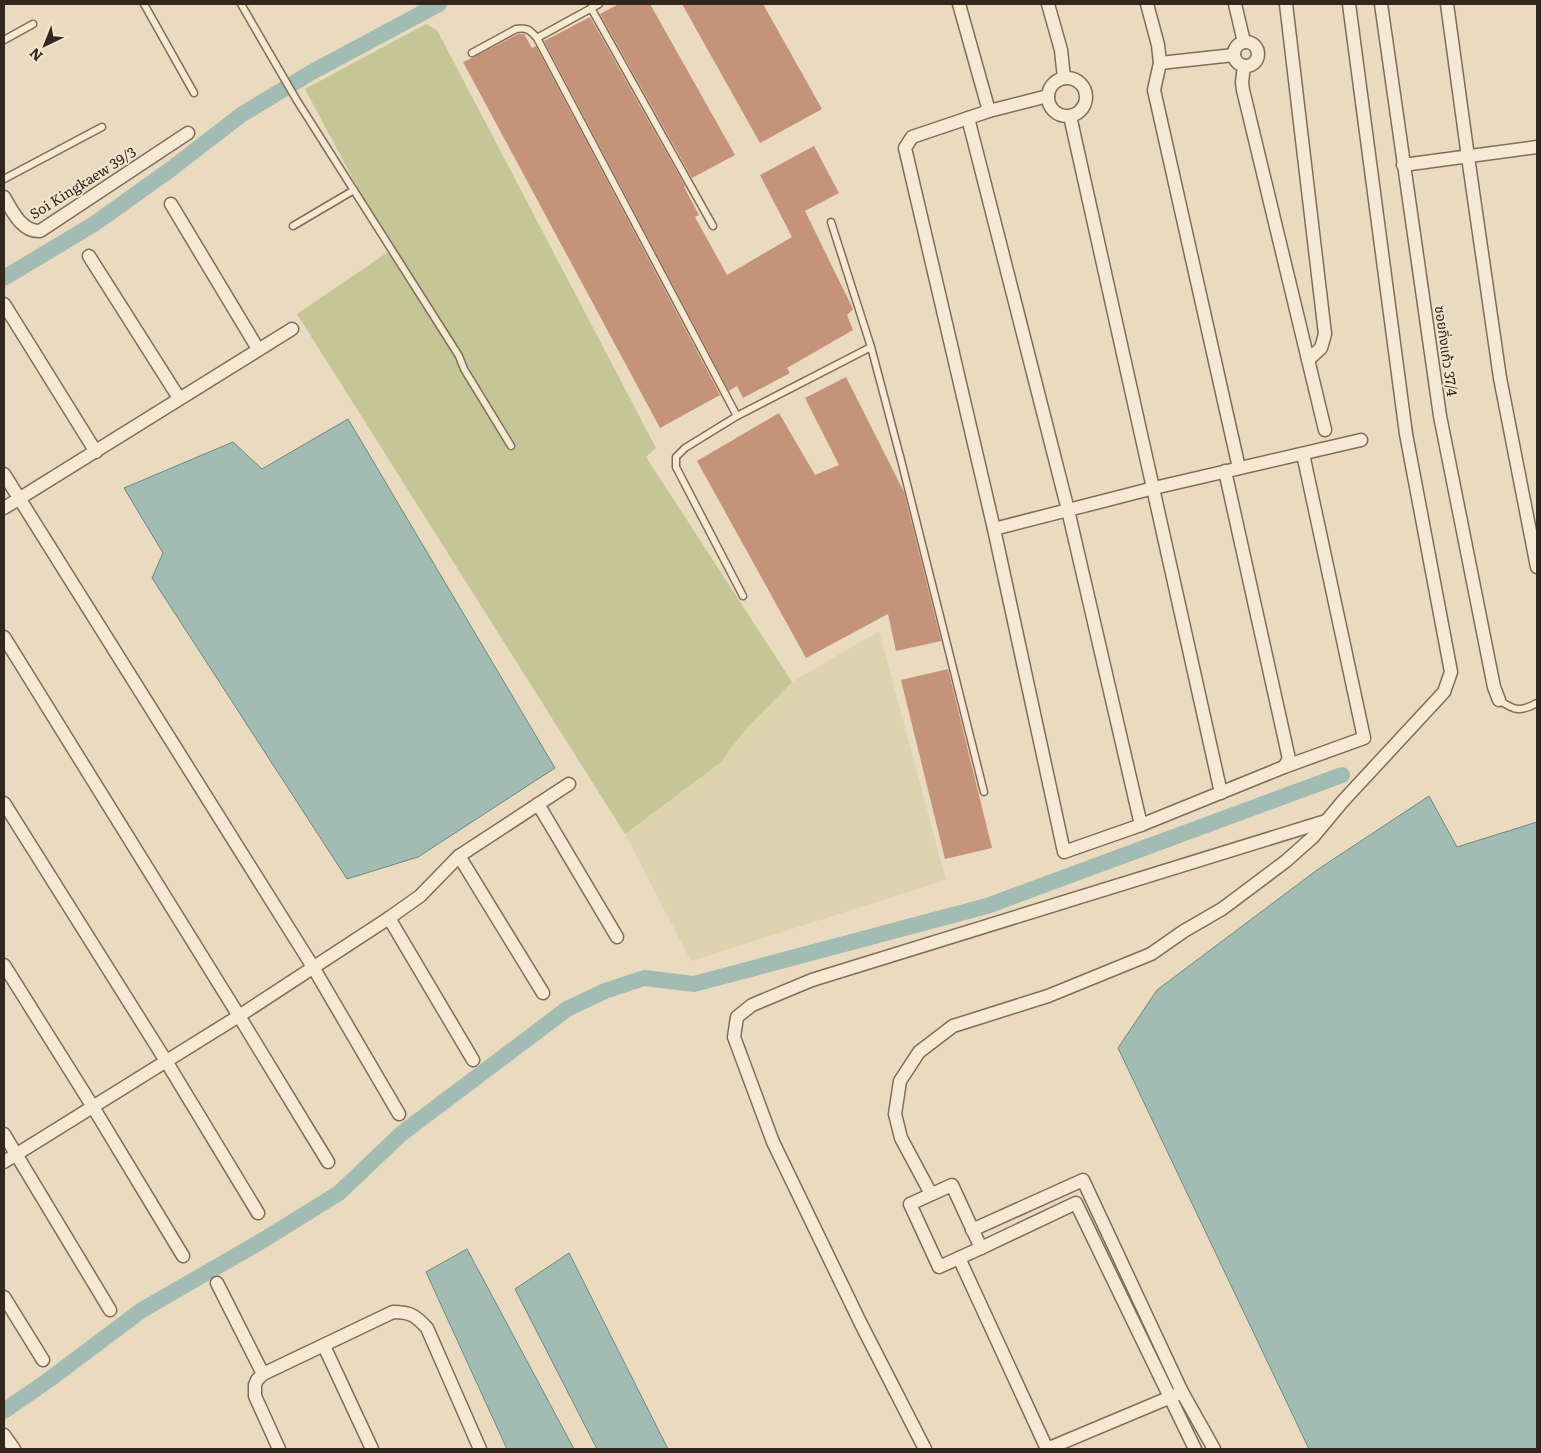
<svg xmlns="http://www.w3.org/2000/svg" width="1541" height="1453" viewBox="0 0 1541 1453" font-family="Literata,'Noto Sans Thai',serif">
  <rect width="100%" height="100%" fill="#eadac0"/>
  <path fill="#dfd3af" d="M 879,631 L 946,880 L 691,961 L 625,834 L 720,763 L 745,730 L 792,682 Z"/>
  <path fill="#c4c696" d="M 426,24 L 437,30 L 656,448 L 646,457 L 792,682 L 745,730 L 720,763 L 625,834 L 297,314 L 391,250 L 305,89 Z"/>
  <g fill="#a3bcb3" stroke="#6b897f">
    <path d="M 348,419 L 555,768 L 418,857 L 347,879 L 152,578 L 163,553 L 124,488 L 233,442 L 262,469 Z"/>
    <path d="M 1429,796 L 1457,847 L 1537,822 L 1537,1449 L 1309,1449 L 1118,1048 L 1157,990 L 1317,870 Z"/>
    <path d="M 467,1249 L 574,1449 L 507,1449 L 426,1272 Z"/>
    <path d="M 569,1253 L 668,1449 L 597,1449 L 515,1289 Z"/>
  </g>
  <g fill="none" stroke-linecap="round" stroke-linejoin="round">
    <g stroke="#a3bcb3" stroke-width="16">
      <path d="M 4,278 L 94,224 L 171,169 L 241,115 L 312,72 L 439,4"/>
      <path d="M 4,1411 L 50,1379 L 142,1310 L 265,1239 L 339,1193 L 401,1134 L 567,1009 L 605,991 L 644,978 L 694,984 L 987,906 L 1342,775"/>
    </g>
  </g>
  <g fill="#c59379">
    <path d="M 619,4 L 650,4 L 735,155 L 692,178 L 600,14 Z"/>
    <path d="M 682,4 L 763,4 L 822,109 L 760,143 Z"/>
    <path d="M 590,17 L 685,186 L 684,187 L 699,215 L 695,217 L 727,275 L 792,237 L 760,175 L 814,146 L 839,193 L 805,211 L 853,309 L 847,315 L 853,330 L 787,368 L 790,373 L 743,398 L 737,386 L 729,391 L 544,41 Z"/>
    <path d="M 518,34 L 524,34 L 532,48 L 536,46 L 720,395 L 660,428 L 463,62 L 474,57 Z"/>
    <path d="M 846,377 L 904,492 L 941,641 L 896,651 L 888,614 L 806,658 L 697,461 L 779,413 L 815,475 L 839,465 L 805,398 Z"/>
    <path d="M 948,669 L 992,848 L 945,859 L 901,680 Z"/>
  </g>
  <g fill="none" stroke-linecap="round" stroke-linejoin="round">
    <g stroke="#816c5a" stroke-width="9">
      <g id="service">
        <path d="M 144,4 L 194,93"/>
        <path d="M 241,4 L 296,99 L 459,356 L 464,369 L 511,446"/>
        <path d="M 599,4 L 537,38 L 737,416"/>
        <path d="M 591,8 L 713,226"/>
        <path d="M 4,40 L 33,24"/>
        <path d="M 472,53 L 516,29 C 527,27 530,30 537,38"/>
        <path d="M 4,179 L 102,127"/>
        <path d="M 831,222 L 871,347 L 901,460 L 984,792"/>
        <path d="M 293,226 L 354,190"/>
        <path d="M 743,596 L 676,467 L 676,457 L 685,448 L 737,416 L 871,347"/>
        <path d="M 1499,700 C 1515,711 1520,712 1537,703"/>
      </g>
    </g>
    <g stroke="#816c5a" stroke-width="15">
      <g id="minor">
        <path d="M 959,4 L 989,111"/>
        <path d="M 1048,4 L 1061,50 L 1064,78"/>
        <path d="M 1147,4 L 1158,45 L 1160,63 L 1154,90 L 1239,468"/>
        <path d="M 1235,4 L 1244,42"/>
        <path d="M 1286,4 L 1325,334 L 1321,348 L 1308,360"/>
        <path d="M 1381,4 L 1440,416 L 1494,687 L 1499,700"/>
        <path d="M 1447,4 L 1468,157 L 1500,378 L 1537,567"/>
        <circle cx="1246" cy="54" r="12"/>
        <path d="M 1160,63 L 1234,55"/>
        <path d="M 1244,66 L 1242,82 L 1243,90 L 1325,430"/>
        <circle cx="1067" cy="97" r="19"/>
        <path d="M 1048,96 L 989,111 L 912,137 L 905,148 L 994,529 L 1064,852 L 1141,825 L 1284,767 L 1364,738 L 1303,454"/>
        <path d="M 1070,116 L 1221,793"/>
        <path d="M 968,118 L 1068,510 L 1141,825"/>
        <path d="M 1403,165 L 1537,147"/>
        <path d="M 4,197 C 12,211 22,232 40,231 L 188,133"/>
        <path d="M 171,204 L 258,349"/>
        <path d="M 89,256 L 179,398"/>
        <path d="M 4,304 L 96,452"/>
        <path d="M 1225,471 L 1289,759 L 1284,767"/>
        <path d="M 4,474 L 313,967 L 399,1114"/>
        <path d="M 4,508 L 292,329"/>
        <path d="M 994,529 L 1154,488 L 1361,440"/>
        <path d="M 4,637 L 239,1016 L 328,1162"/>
        <path d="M 4,803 L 166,1061 L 258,1213"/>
        <path d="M 538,804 L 617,937"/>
        <path d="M 459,856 L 543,993"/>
        <path d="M 389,918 L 473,1060"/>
        <path d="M 4,965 L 93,1107 L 183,1256"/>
        <path d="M 4,1134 L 110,1310"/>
        <path d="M 4,1162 L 239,1016 L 389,918 L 420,896 L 459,856 L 569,784"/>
        <path d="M 952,1185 L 981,1248 L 939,1267 L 910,1204 Z"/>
        <path d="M 931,1194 L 901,1138 L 895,1114 L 900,1081 L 919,1052 L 953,1026 L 1048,996 L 1151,954 L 1184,931 L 1222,909 L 1286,861 L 1313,837 L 1343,801 L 1444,692 L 1451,672 L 1406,434 L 1349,4"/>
        <path d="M 972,1230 L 1083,1180 L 1182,1392 L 1214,1449"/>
        <path d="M 981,1248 L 1076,1203 L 1195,1449"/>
        <path d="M 959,1258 L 1047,1449"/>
        <path d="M 217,1283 L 263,1374"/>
        <path d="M 4,1297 L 43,1360"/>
        <path d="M 324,1346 L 372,1449"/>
        <path d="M 4,1435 L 14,1449"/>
        <path d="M 279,1449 L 255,1396 L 255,1385 L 257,1380 L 263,1374 L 393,1312 C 410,1312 415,1315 427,1328 L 480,1449"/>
        <path d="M 925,1449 L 861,1324 L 773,1142 L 734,1037 L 737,1017 L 752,1005 L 812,980 L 1326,821"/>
        <path d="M 1047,1449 L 1178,1394"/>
      </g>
    </g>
    <use href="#service" stroke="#f5e9d3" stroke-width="6"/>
    <use href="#minor" stroke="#f5e9d3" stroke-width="12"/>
  </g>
  <g text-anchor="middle" stroke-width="4" stroke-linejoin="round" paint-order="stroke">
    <g font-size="14" fill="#32261d" stroke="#f2e5cf">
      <text transform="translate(83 183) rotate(-32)" y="5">Soi Kingkaew 39/3</text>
      <text transform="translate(1446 351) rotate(82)" y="5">ซอยกิ่งแก้ว 37/4</text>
    </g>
  </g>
  <rect width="1541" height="1453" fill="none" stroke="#32261d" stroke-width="10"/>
  <g transform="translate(45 45) rotate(223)" stroke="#f2e5cf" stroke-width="4" paint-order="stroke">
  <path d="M0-4L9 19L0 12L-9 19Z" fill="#32261d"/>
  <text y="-8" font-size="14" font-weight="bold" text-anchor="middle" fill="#32261d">N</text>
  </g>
</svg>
